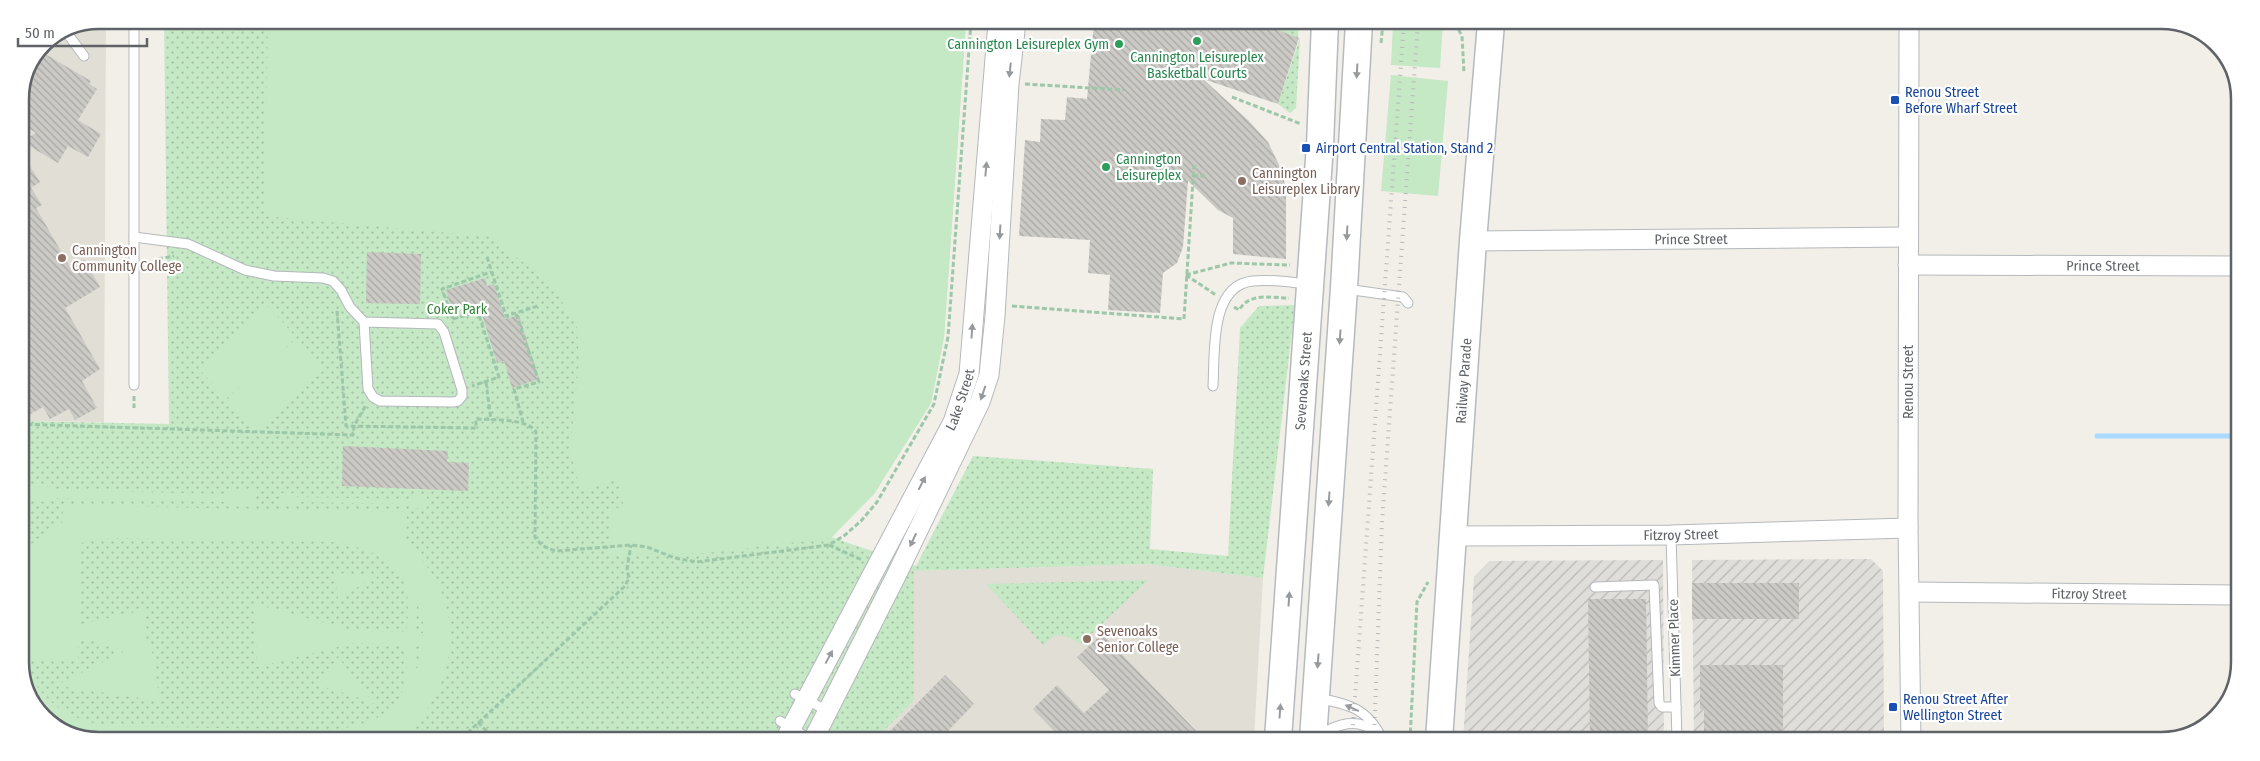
<svg xmlns="http://www.w3.org/2000/svg" width="2260" height="761" viewBox="0 0 2260 761" font-family="'Fira Sans Condensed',sans-serif">
  <defs>
    <pattern id="industrial-furrows" width="10" height="10" patternUnits="userSpaceOnUse" patternTransform="scale(1.25)"><rect width="10" height="10" fill="#e0deda"/><path d="M-1 1l2-2M0 10L10 0M9 11l2-2" fill="none" stroke="#b9b8b5"/></pattern>
    <pattern id="green-dots" width="8" height="8" patternUnits="userSpaceOnUse" patternTransform="scale(1.25)"><rect width="8" height="8" fill="#c5e8c5"/><path d="M2 2h.1M6 6h.1" fill="none" stroke="#a3c0a4" stroke-width="1.8" stroke-linecap="round"/></pattern>
    <pattern id="building-back-hatch" width="6" height="6" patternUnits="userSpaceOnUse" patternTransform="scale(1.25)"><rect width="6" height="6" fill="#cccac5"/><path d="M-1 5l2 2M0 0l6 6M5-1l2 2" fill="none" stroke="#a9a8a4"/></pattern>
  </defs>
  <rect width="100%" height="100%" fill="#f1efe8"/>
  <g fill="url(#industrial-furrows)">
    <path d="M 1871,559 L 1883,571 L 1884,740 L 1694,740 L 1692,560 Z"/>
    <path d="M 1663,560 L 1664,740 L 1463,740 L 1474,577 L 1490,561 Z"/>
  </g>
  <g fill="#e1ded6">
    <path d="M 99,20 L 106,20 L 104,422 L 20,421 L 20,94 L 43,43 Z"/>
    <path d="M 1146,564 L 1263,578 L 1254,739 L 877,738 L 914,700 L 914,571 Z"/>
  </g>
  <g fill="url(#green-dots)">
    <path d="M 164,20 L 966,22 L 944,337 L 931,403 L 874,494 L 831,537 L 916,566 L 973,456 L 1153,469 L 1150,549 L 1228,556 L 1240,328 L 1259,306 L 1295,305 L 1263,578 L 1146,564 L 914,571 L 914,700 L 877,738 L 74,737 L 37,710 L 20,667 L 20,421 L 169,424 Z"/>
    <path d="M 1257,22 L 1299,22 L 1298,38 Z"/>
    <path d="M 1300,38 L 1296,108 L 1290,113 L 1278,104 Z"/>
    <path d="M 1148,580 L 1081,644 L 1066,636 L 1055,635 L 1043,645 L 986,584 Z"/>
  </g>
  <g fill="#c5e8c5" fill-rule="evenodd">
    <path d="M 268,20 L 966,22 L 944,337 L 931,403 L 874,494 L 831,538 L 707,553 L 610,554 L 609,514 L 623,504 L 617,479 L 581,491 L 570,452 L 579,361 L 577,327 L 558,295 L 530,268 L 491,237 L 264,216 Z"/>
    <path d="M 1393,23 L 1443,23 L 1440,68 L 1391,65 Z"/>
    <path d="M 1391,75 L 1448,81 L 1438,196 L 1381,191 Z"/>
    <path d="M 268,306 L 296,337 L 226,399 L 198,368 Z"/>
    <path d="M 297,338 L 325,369 L 256,432 L 228,401 Z"/>
    <path d="M 27,486 L 51,487 L 52,490 L 229,494 L 229,491 L 254,491 L 254,507 L 229,506 L 229,502 L 52,498 L 51,502 L 27,501 Z"/>
    <path d="M 279,493 L 295,493 L 295,497 L 411,499 L 411,496 L 427,496 L 427,508 L 411,508 L 411,504 L 295,502 L 294,505 L 279,505 Z"/>
    <path d="M 63,505 L 407,512 L 406,544 C 419,556 431,569 439,586 C 463,638 447,707 396,738 L 74,737 L 37,710 L 20,667 L 20,555 L 36,540 L 62,523 ZM 114,538 L 332,542 C 359,546 396,556 405,586 C 410,600 407,618 407,632 L 355,631 L 255,604 L 257,667 L 354,643 L 406,644 C 407,658 408,676 403,690 C 393,719 356,728 329,730 L 111,726 C 69,722 37,699 22,659 L 78,660 L 79,636 L 125,651 L 59,684 L 54,682 L 54,688 L 59,686 L 160,701 L 150,638 L 144,641 L 144,610 L 79,625 L 81,543 L 99,539 ZM 417,603 L 423,622 L 423,633 L 416,633 ZM 416,644 L 423,644 L 416,673 Z"/>
    <path d="M 335,573 L 372,575 L 375,573 L 378,576 L 376,578 L 373,577 L 338,600 Z"/>
    <path d="M 338,657 L 370,699 L 374,700 L 374,703 L 371,704 L 369,701 L 318,685 Z"/>
  </g>
  <g fill="none" stroke-linecap="round" stroke-linejoin="round">
    <path stroke="#aadaff" stroke-width="5" d="M 2097,436 L 2238,436"/>
  </g>
  <g fill="url(#building-back-hatch)">
    <path d="M 1094,22 L 1257,22 L 1299,38 L 1278,104 L 1203,79 L 1248,120 L 1268,142 L 1283,173 L 1286,195 L 1286,259 L 1233,254 L 1233,218 L 1218,210 L 1188,181 L 1183,247 L 1177,263 L 1163,273 L 1160,313 L 1108,310 L 1110,275 L 1088,273 L 1090,240 L 1019,236 L 1025,140 L 1040,142 L 1041,119 L 1065,120 L 1067,97 L 1087,99 Z"/>
    <path d="M 40,51 L 91,81 L 89,84 L 97,89 L 78,120 L 101,134 L 88,157 L 68,146 L 58,163 L 21,141 L 36,133 L 20,123 L 20,94 Z"/>
    <path d="M 20,150 L 40,182 L 31,188 L 42,205 L 36,208 L 70,267 L 84,259 L 100,287 L 65,308 L 100,369 L 82,381 L 97,408 L 75,420 L 69,409 L 50,419 L 43,407 L 20,420 Z"/>
    <path d="M 367,252 L 421,254 L 420,304 L 366,303 Z"/>
    <path d="M 485,278 L 487,286 L 494,284 L 505,319 L 519,315 L 539,379 L 512,388 L 504,361 L 497,363 L 480,308 L 476,310 L 474,304 L 452,311 L 446,290 Z"/>
    <path d="M 343,446 L 448,451 L 447,462 L 469,463 L 468,491 L 342,486 Z"/>
    <rect x="1692" y="583" width="107" height="36"/>
    <path d="M 1588,599 L 1646,599 L 1648,740 L 1590,740 Z"/>
    <path d="M 1102,634 L 1204,739 L 1062,739 L 1033,709 L 1057,685 L 1084,713 L 1109,690 L 1077,657 Z"/>
    <path d="M 1700,665 L 1783,665 L 1783,740 L 1704,740 L 1704,709 L 1700,709 Z"/>
    <path d="M 945,675 L 974,704 L 940,739 L 883,738 Z"/>
  </g>
  <g fill="none" stroke-linecap="round" stroke-linejoin="round">
    <g stroke="#b5b8bc" stroke-width="11">
      <g id="lane">
        <path d="M 67,33 L 84,56"/>
        <path d="M 134,237 L 188,244 L 245,270 L 274,276 L 323,278 L 333,281 L 341,290 L 350,307 L 364,322 L 438,324 L 444,332 L 462,390 L 462,396 L 458,401 L 453,402 L 380,401 L 373,397 L 368,389 L 364,322"/>
        <path d="M 1346,289 L 1403,297 L 1408,303"/>
        <path d="M 134,385 L 134,20"/>
        <path d="M 1213,386 C 1215,354 1209,285 1253,281 C 1271,279 1289,282 1307,284"/>
        <path d="M 1671,535 L 1677,740"/>
        <path d="M 1595,587 L 1654,585 L 1659,703 L 1662,707 L 1676,707"/>
        <path d="M 795,694 L 828,711"/>
        <path d="M 1317,698 C 1348,704 1368,708 1382,739"/>
        <path d="M 780,721 L 808,738"/>
        <path d="M 1318,735 C 1339,724 1356,717 1377,732"/>
      </g>
    </g>
    <g stroke="#b5b8bc" stroke-width="21">
      <g id="street">
        <path d="M 1909,24 L 1908,528 L 1911,741"/>
        <path id="s1" d="M 1473,241 L 1908,237"/>
        <path id="s2" d="M 1908,265 L 2239,266"/>
        <path id="s3" d="M 1453,536 L 1671,535 L 1908,528"/>
        <path id="s4" d="M 1910,592 L 2236,595"/>
        <path id="s5" d="M 786,738 L 953,422 L 969,374 L 998,22"/>
        <path d="M 814,738 L 896,576 L 980,402 L 989,375 L 995,316 L 1009,84 L 1016,22"/>
      </g>
    </g>
    <g stroke="#b6babf" stroke-width="29">
      <g id="secondary">
        <path id="s6" d="M 1278,739 L 1320,145 L 1325,22"/>
        <path d="M 1313,739 L 1344,288 L 1359,22"/>
        <path id="s7" d="M 1439,740 L 1473,241 L 1491,23"/>
      </g>
    </g>
    <g stroke="#9cc7a9" stroke-width="3" stroke-dasharray="5 2.5" stroke-linecap="butt">
      <path d="M 1455,23 L 1462,36 L 1464,73"/>
      <path d="M 1381,43 L 1383,23"/>
      <path d="M 1025,84 L 1124,90"/>
      <path d="M 1232,97 L 1301,124"/>
      <path d="M 1193,176 L 1205,176"/>
      <path d="M 487,257 L 506,316 L 538,306"/>
      <path d="M 158,259 L 174,256"/>
      <path d="M 1186,275 L 1216,295"/>
      <path d="M 1186,275 L 1231,263 L 1290,265"/>
      <path d="M 1012,306 L 1184,319 L 1194,165"/>
      <path d="M 1234,307 L 1239,310 C 1250,292 1270,298 1289,298"/>
      <path d="M 337,311 L 346,426 L 476,428 L 476,419 C 491,420 528,418 536,432 L 535,537 C 541,546 546,548 556,551 L 631,545 L 647,547 L 675,558 L 697,562 L 829,545 L 845,535 L 861,521 L 877,502 L 934,404 L 948,337 L 971,22"/>
      <path d="M 516,314 L 539,382 L 514,389 L 523,422"/>
      <path d="M 453,319 L 478,312 L 499,377 L 472,386"/>
      <path d="M 453,319 L 442,289 L 491,272"/>
      <path d="M 486,382 L 491,420"/>
      <path d="M 134,396 L 134,408"/>
      <path d="M 20,424 L 353,435 L 354,426 L 366,405"/>
      <path d="M 829,545 L 862,560"/>
      <path d="M 478,722 L 493,738"/>
      <path d="M 462,738 L 625,586 L 629,578 L 627,569 L 631,545"/>
      <path d="M 1410,740 L 1417,602 L 1428,582"/>
    </g>
    <use href="#lane" stroke="#fff" stroke-width="9"/>
    <use href="#street" stroke="#fff" stroke-width="19"/>
    <use href="#secondary" stroke="#fff" stroke-width="26"/>
    <g stroke="#b6b7b8" stroke-width="4" stroke-dasharray="1 6" stroke-linecap="butt">
      <path d="M 1352,739 L 1404,23"/>
      <path d="M 1374,739 L 1382,522 L 1418,23"/>
    </g>
  </g>
  <defs><path id="oneway-solid" d="M-6-.8H1V-3.2L6.5 0L1 3.2V.8H-6Z" transform="scale(1.25)"/></defs>
  <g fill="#979a9d">
    <use href="#oneway-solid" transform="translate(1010 70) rotate(96)"/>
    <use href="#oneway-solid" transform="translate(1357 71) rotate(93)"/>
    <use href="#oneway-solid" transform="translate(986 169) rotate(-85)"/>
    <use href="#oneway-solid" transform="translate(1000 232) rotate(93)"/>
    <use href="#oneway-solid" transform="translate(1347 233) rotate(93)"/>
    <use href="#oneway-solid" transform="translate(972 331) rotate(-86)"/>
    <use href="#oneway-solid" transform="translate(1340 337) rotate(94)"/>
    <use href="#oneway-solid" transform="translate(983 393) rotate(109)"/>
    <use href="#oneway-solid" transform="translate(922 483) rotate(-63)"/>
    <use href="#oneway-solid" transform="translate(1329 499) rotate(94)"/>
    <use href="#oneway-solid" transform="translate(913 540) rotate(115)"/>
    <use href="#oneway-solid" transform="translate(1289 599) rotate(-86)"/>
    <use href="#oneway-solid" transform="translate(829 657) rotate(-62)"/>
    <use href="#oneway-solid" transform="translate(1318 661) rotate(94)"/>
    <use href="#oneway-solid" transform="translate(1352 708) rotate(-156)"/>
    <use href="#oneway-solid" transform="translate(1280 711) rotate(-86)"/>
  </g>
  <g fill="#2e9e5b" stroke="#fff" stroke-width="2">
    <circle cx="1197" cy="41" r="5"/>
    <circle cx="1119" cy="44" r="5"/>
    <circle cx="1106" cy="167" r="5"/>
  </g>
  <g fill="#1a4fb4" stroke="#fff" stroke-width="2">
    <rect x="1890" y="95" width="10" height="10" rx="2.5"/>
    <rect x="1301" y="143" width="10" height="10" rx="2.5"/>
    <rect x="1888" y="702" width="10" height="10" rx="2.5"/>
  </g>
  <g fill="#8d6e63" stroke="#fff" stroke-width="2">
    <circle cx="1242" cy="181" r="5"/>
    <circle cx="62" cy="258" r="5"/>
    <circle cx="1087" cy="639" r="5"/>
  </g>
  <g text-anchor="middle" stroke-width="4.5" stroke-linejoin="round" paint-order="stroke">
    <g font-size="14" fill="#27864d" stroke="#fff" text-anchor="end">
      <text x="1109" y="49">Cannington Leisureplex Gym</text>
      <text x="1197" y="62" text-anchor="middle">Cannington Leisureplex<tspan x="1197" dy="16">Basketball Courts</tspan></text>
      <text x="1116" y="164" text-anchor="start">Cannington<tspan x="1116" dy="16">Leisureplex</tspan></text>
    </g>
    <g font-size="14" fill="#164399" stroke="#fff" text-anchor="start">
      <text x="1905" y="97">Renou Street<tspan x="1905" dy="16">Before Wharf Street</tspan></text>
      <text x="1316" y="153">Airport Central Station, Stand 2</text>
      <text x="1903" y="704">Renou Street After<tspan x="1903" dy="16">Wellington Street</tspan></text>
    </g>
    <g font-size="14" fill="#785e54" stroke="#fff" text-anchor="start">
      <text x="1252" y="178">Cannington<tspan x="1252" dy="16">Leisureplex Library</tspan></text>
      <text x="72" y="255">Cannington<tspan x="72" dy="16">Community College</tspan></text>
      <text x="1097" y="636">Sevenoaks<tspan x="1097" dy="16">Senior College</tspan></text>
    </g>
    <g font-size="14" fill="#5f6368" stroke="#fff">
      <text dy="5" stroke="none"><textPath href="#s1" startOffset="218">Prince Street</textPath></text>
      <text dy="5" stroke="none"><textPath href="#s2" startOffset="195">Prince Street</textPath></text>
      <text dy="5" stroke="none"><textPath href="#s6" startOffset="359">Sevenoaks Street</textPath></text>
      <text dy="5" stroke="none"><textPath href="#s7" startOffset="360">Railway Parade</textPath></text>
      <text transform="translate(1908 382) rotate(-90)" y="5">Renou Street</text>
      <text dy="5" stroke="none"><textPath href="#s5" startOffset="381">Lake Street</textPath></text>
      <text dy="5" stroke="none"><textPath href="#s3" startOffset="228">Fitzroy Street</textPath></text>
      <text dy="5" stroke="none"><textPath href="#s4" startOffset="179">Fitzroy Street</textPath></text>
      <text transform="translate(1674 638) rotate(-92)" y="5">Kimmer Place</text>
    </g>
    <g font-size="14" fill="#348238" stroke="#fff">
      <text x="457" y="314">Coker Park</text>
    </g>
  </g>
  <path d="M0 0H2260V761H0ZM99 29H2161A70 70 0 0 1 2231 99V662A70 70 0 0 1 2161 732H99A70 70 0 0 1 29 662V99A70 70 0 0 1 99 29Z" fill="#fff" fill-rule="evenodd"/>
  <path fill="none" stroke="#5f6368" stroke-width="2.5" d="M99 29H2161A70 70 0 0 1 2231 99V662A70 70 0 0 1 2161 732H99A70 70 0 0 1 29 662V99A70 70 0 0 1 99 29Z"/>
  <path d="M18 38v8h129v-8" fill="none" stroke="#5f6368" stroke-width="2.5"/>
  <text x="25" y="38" font-size="15" fill="#5f6368" stroke="#ffffff" stroke-width="4" paint-order="stroke">50 m</text>
</svg>
